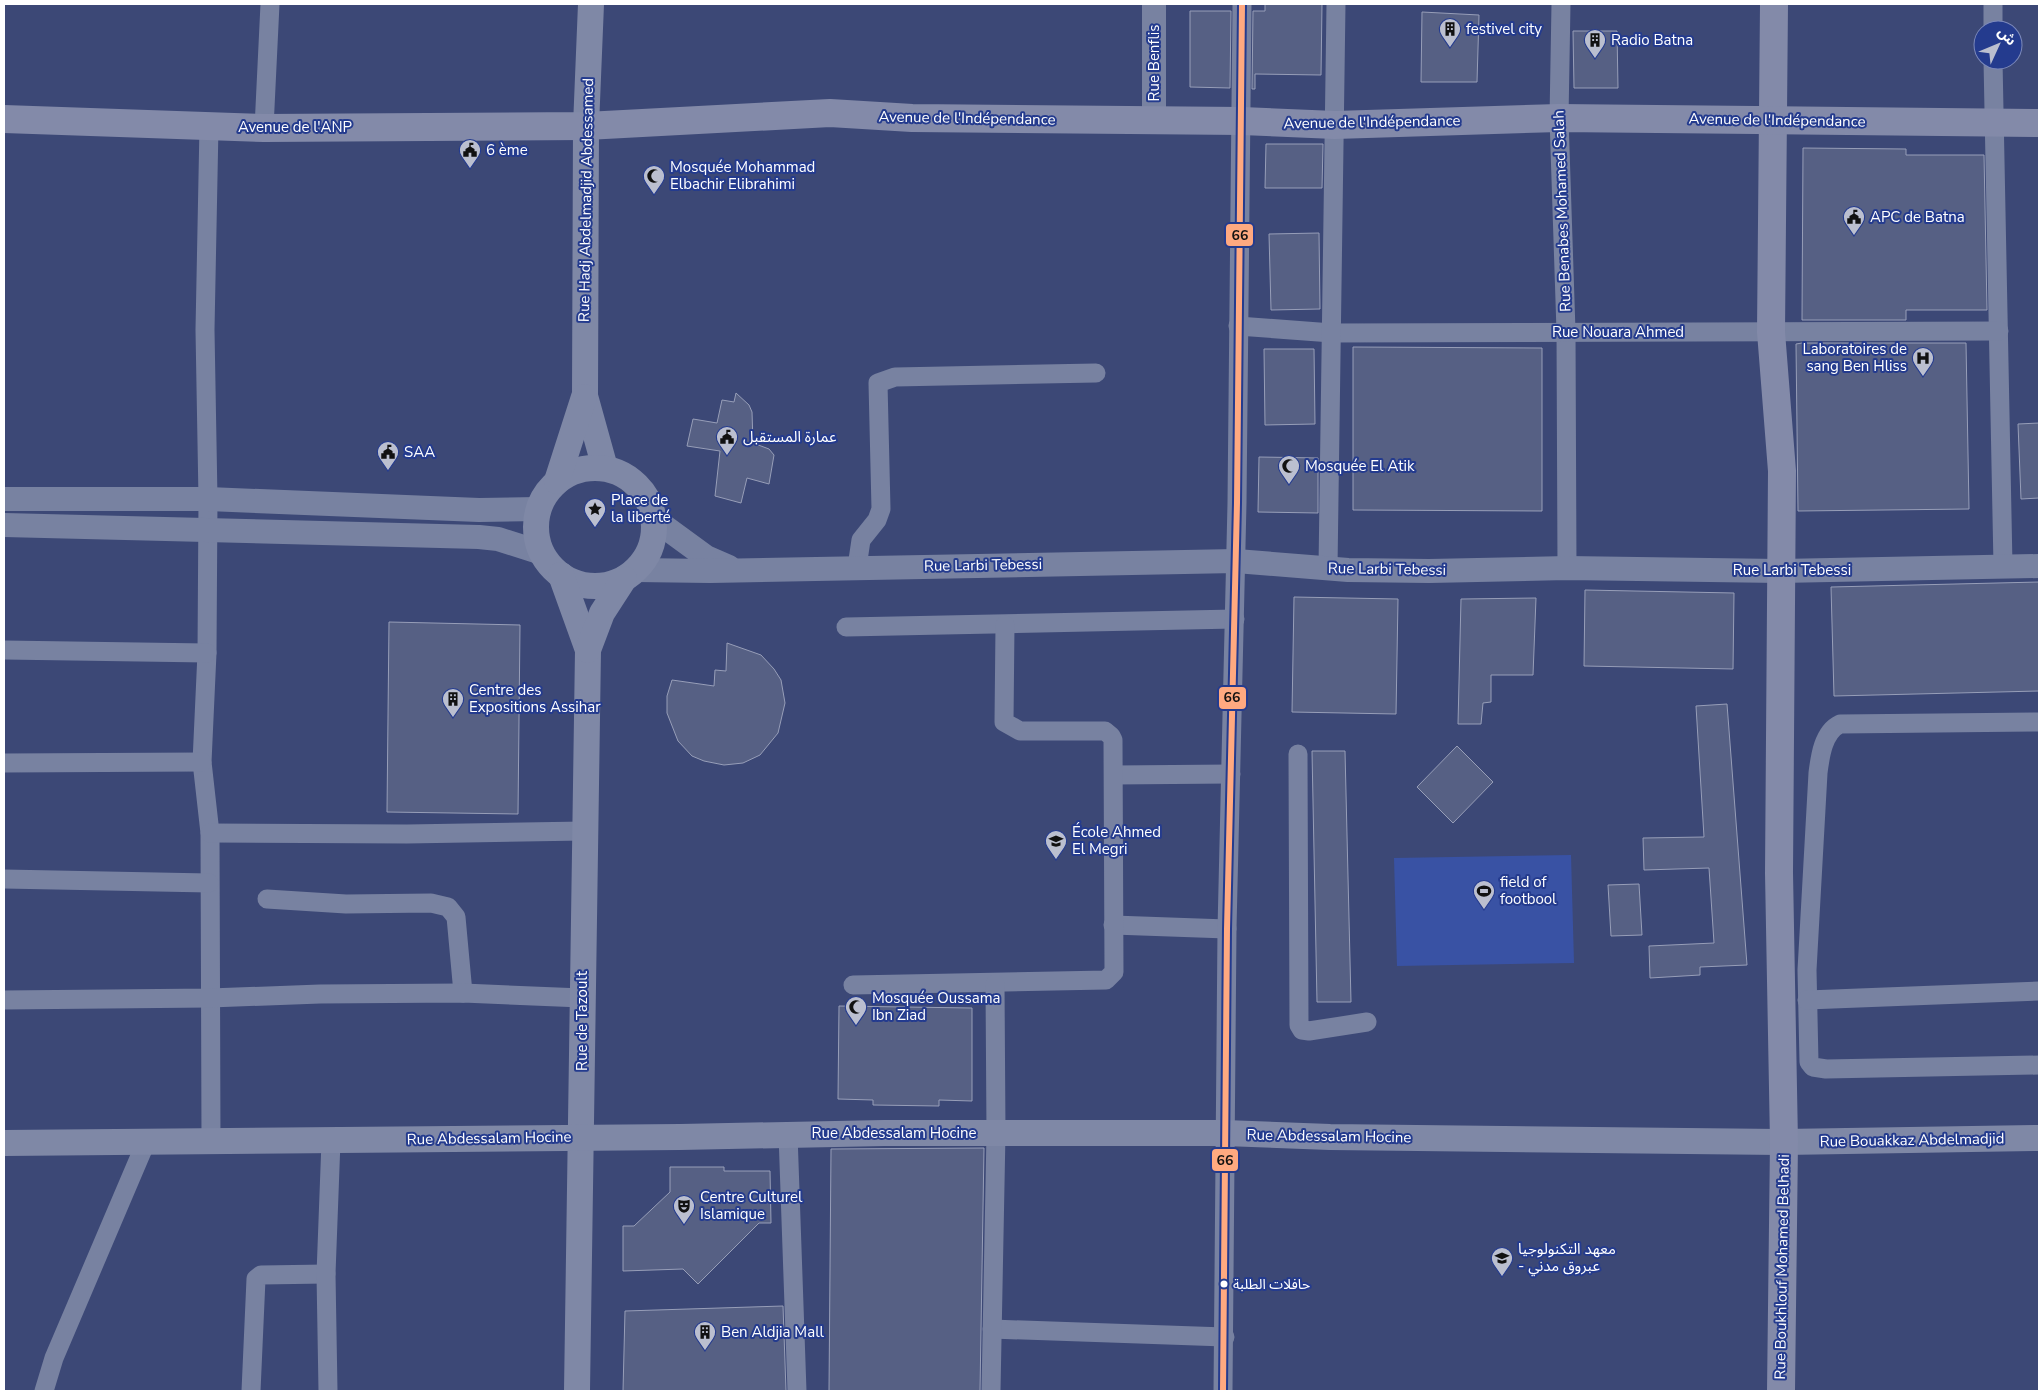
<svg xmlns="http://www.w3.org/2000/svg" width="2043" height="1395" viewBox="0 0 2043 1395" font-family="'Nunito Sans','Noto Sans Arabic',sans-serif">
  <rect width="100%" height="100%" fill="#3c4876"/>
  <path fill="#3952a4" d="M 1571,855 L 1574,963 L 1397,966 L 1394,858 Z"/>
  <g fill="#566084" stroke="#979eb8">
    <path d="M 1265,4 L 1322,4 L 1321,75 L 1255,74 L 1255,89 L 1252,89 L 1253,11 L 1265,11 Z"/>
    <path d="M 1190,11 L 1231,11 L 1230,88 L 1190,87 Z"/>
    <path d="M 1422,12 L 1479,15 L 1477,82 L 1421,82 Z"/>
    <path d="M 1573,31 L 1617,31 L 1618,88 L 1574,88 Z"/>
    <path d="M 1266,144 L 1323,144 L 1322,188 L 1265,188 Z"/>
    <path d="M 1803,148 L 1906,149 L 1906,155 L 1984,155 L 1987,310 L 1906,310 L 1906,320 L 1802,320 Z"/>
    <path d="M 1319,233 L 1320,309 L 1271,310 L 1269,234 Z"/>
    <path d="M 1802,343 L 1966,343 L 1969,509 L 1798,511 L 1796,344 Z"/>
    <path d="M 1353,347 L 1542,348 L 1542,511 L 1353,510 Z"/>
    <path d="M 1264,349 L 1314,349 L 1315,424 L 1265,425 Z"/>
    <path d="M 736,393 L 749,405 L 752,412 L 753,443 L 769,449 L 774,455 L 769,484 L 747,478 L 741,503 L 715,496 L 720,451 L 687,446 L 693,419 L 717,423 L 722,400 L 734,402 Z"/>
    <path d="M 2039,423 L 2039,498 L 2021,499 L 2018,424 Z"/>
    <path d="M 1259,457 L 1318,458 L 1318,513 L 1258,512 Z"/>
    <path d="M 2039,582 L 2039,691 L 1834,696 L 1831,587 Z"/>
    <path d="M 1585,590 L 1734,593 L 1733,669 L 1584,666 Z"/>
    <path d="M 1294,597 L 1398,599 L 1396,714 L 1292,712 Z"/>
    <path d="M 1536,598 L 1533,675 L 1491,675 L 1491,702 L 1483,703 L 1481,724 L 1458,724 L 1461,599 Z"/>
    <path d="M 389,622 L 520,625 L 518,814 L 387,812 Z"/>
    <path d="M 727,643 L 761,655 L 774,669 L 781,680 L 785,703 L 778,733 L 760,755 L 743,763 L 724,765 L 704,761 L 692,756 L 678,741 L 667,713 L 667,696 L 672,680 L 714,686 L 715,670 L 726,671 Z"/>
    <path d="M 1727,704 L 1747,965 L 1700,967 L 1700,975 L 1650,978 L 1649,946 L 1714,943 L 1709,868 L 1644,870 L 1643,838 L 1704,837 L 1696,706 Z"/>
    <path d="M 1457,746 L 1493,782 L 1453,823 L 1417,787 Z"/>
    <path d="M 1312,751 L 1345,751 L 1351,1002 L 1317,1002 Z"/>
    <path d="M 1639,884 L 1642,935 L 1611,936 L 1608,885 Z"/>
    <path d="M 839,1006 L 972,1008 L 972,1101 L 939,1100 L 939,1106 L 873,1105 L 873,1100 L 838,1099 Z"/>
    <path d="M 984,1148 L 980,1391 L 829,1391 L 831,1149 Z"/>
    <path d="M 670,1167 L 724,1167 L 724,1171 L 770,1171 L 771,1223 L 759,1223 L 698,1284 L 683,1269 L 623,1271 L 623,1226 L 634,1226 L 670,1192 Z"/>
    <path d="M 783,1306 L 786,1391 L 623,1391 L 625,1311 Z"/>
  </g>
  <g fill="none" stroke-linecap="round" stroke-linejoin="round">
    <g stroke="#7882a1" stroke-width="19">
      <path d="M 1561,4 L 1559,118 L 1566,331 L 1567,568"/>
      <path d="M 1993,4 L 1993,30"/>
      <path d="M 1993,60 L 2003,566"/>
      <path d="M 209,126 L 205,330 L 208,499 L 207,653 L 202,762 L 210,833 L 211,1141"/>
      <path d="M 264,128 L 270,4"/>
      <path d="M 1238,326 L 1332,333 L 1999,331"/>
      <path d="M 857,567 L 861,540 L 877,520 L 881,509 L 878,383 L 895,377 L 1096,373"/>
      <path d="M 1328,568 L 1336,4"/>
      <path d="M 846,627 L 1235,619"/>
      <path d="M 4,650 L 207,653"/>
      <path d="M 2039,722 L 1840,724 C 1823,732 1820,757 1818,773 L 1807,970 L 1809,1062 L 1813,1067 L 1826,1069 L 2039,1065"/>
      <path d="M 1298,754 L 1299,1025 L 1302,1030 L 1309,1031 L 1367,1022"/>
      <path d="M 4,763 L 202,762"/>
      <path d="M 1114,775 L 1231,774"/>
      <path d="M 210,833 L 407,834 L 584,831"/>
      <path d="M 4,879 L 209,883"/>
      <path d="M 267,899 L 346,904 L 431,903 L 448,907 L 456,917 L 463,993"/>
      <path d="M 1113,925 L 1227,929"/>
      <path d="M 853,985 L 1106,980 L 1114,972 L 1113,740 L 1111,736 L 1105,731 L 1020,731 L 1004,722 L 1005,625"/>
      <path d="M 4,1000 L 210,998 L 320,994 L 463,993 L 582,998"/>
      <path d="M 1807,1000 L 2039,991"/>
      <path d="M 788,1134 L 797,1391"/>
      <path d="M 992,1329 L 1225,1337"/>
      <path d="M 44,1391 L 54,1358 L 146,1142"/>
      <path d="M 251,1391 L 256,1279 L 261,1275 L 326,1274"/>
      <path d="M 328,1391 L 326,1274 L 331,1141"/>
      <path d="M 991,1391 L 996,1133 L 995,984"/>
      <path d="M 1223,1391 L 1227,929 L 1237,503 L 1242,4"/>
    </g>
    <g stroke="#7882a1" stroke-width="24">
      <path d="M 1154,4 L 1154,121"/>
      <path d="M 4,499 L 208,499 L 479,510 L 538,509"/>
      <path d="M 654,519 L 706,557 L 729,567"/>
      <path d="M 4,525 L 479,537 L 498,539 L 542,553"/>
      <path d="M 636,570 L 710,571 L 1236,561 L 1348,570 L 1429,571 L 1567,568 L 1780,571 L 2039,566"/>
    </g>
    <g stroke="#7f88a6" stroke-width="26">
      <path d="M 591,4 L 586,126 L 585,396 L 605,468"/>
      <circle cx="595" cy="527" r="59"/>
      <path d="M 557,481 L 584,397"/>
      <path d="M 561,575 L 588,650 L 577,1391"/>
      <path d="M 588,650 L 602,613 L 624,579"/>
      <path d="M 4,1143 L 680,1137 L 884,1133 L 1225,1133 L 1330,1137 L 1784,1142 L 2039,1138"/>
    </g>
    <g stroke="#838aa9" stroke-width="28">
      <path d="M 1774,4 L 1771,332 L 1782,471 L 1779,873 L 1784,1142 L 1781,1391"/>
      <path d="M 4,119 L 264,128 L 586,126 L 830,113 L 912,118 L 1242,121 L 1335,125 L 1559,118 L 2039,123"/>
    </g>
    <g stroke="#243b8e" stroke-width="10">
      <path id="bus-1" d="M 1223,1391 L 1227,929 L 1237,503 L 1242,4"/>
    </g>
    <use href="#bus-1" stroke="#ffa980" stroke-width="6"/>
  </g>
  <defs>
    <g id="building-pin" transform="scale(1.125)"><path d="M0 17L-7.5 6A9.5 9.5 0 1 1 7.5 6Z" fill="#bbbfcf" stroke="#243b8e"/><path d="M-4-6H4V6H1V3H-1V6H-4ZM-2.5-4.3h1.7v1.8h-1.7ZM.8-4.3h1.7v1.8H.8ZM-2.5-1h1.7V.8h-1.7ZM.8-1h1.7V.8H.8Z" fill="#111"/></g>
    <g id="civic-pin" transform="scale(1.125)"><path d="M0 17L-7.5 6A9.5 9.5 0 1 1 7.5 6Z" fill="#bbbfcf" stroke="#243b8e"/><path d="M-.6-6.5H3V-4.5H.6V-3L4-1V1h2V6H-6V1h2V-1L-.6-3ZM-1.2 2.5V6h2.4V2.5Z" fill="#111"/></g>
    <g id="mosque-pin" transform="scale(1.125)"><path d="M0 17L-7.5 6A9.5 9.5 0 1 1 7.5 6Z" fill="#bbbfcf" stroke="#243b8e"/><path d="M3.5-4.9A6 6 0 1 0 3.5 4.9A5 5 0 1 1 3.5-4.9Z" fill="#111"/></g>
    <g id="hospital-pin" transform="scale(1.125)"><path d="M0 17L-7.5 6A9.5 9.5 0 1 1 7.5 6Z" fill="#bbbfcf" stroke="#243b8e"/><path d="M-5-5h3v3.5h4V-5h3V5h-3V1.5h-4V5h-3Z" fill="#111"/></g>
    <g id="sight-pin" transform="scale(1.125)"><path d="M0 17L-7.5 6A9.5 9.5 0 1 1 7.5 6Z" fill="#bbbfcf" stroke="#243b8e"/><path d="M0-6L1.8-2.2L6-1.7L2.9 1.2L3.7 5.4L0 3.3L-3.7 5.4L-2.9 1.2L-6-1.7L-1.8-2.2Z" fill="#111"/></g>
    <g id="school-pin" transform="scale(1.125)"><path d="M0 17L-7.5 6A9.5 9.5 0 1 1 7.5 6Z" fill="#bbbfcf" stroke="#243b8e"/><path d="M0-5L7-2L0 1L-7-2ZM-4 1L0 2.5L4 1V4Q0 6-4 4Z" fill="#111"/></g>
    <g id="stadium-pin" transform="scale(1.125)"><path d="M0 17L-7.5 6A9.5 9.5 0 1 1 7.5 6Z" fill="#bbbfcf" stroke="#243b8e"/><path d="M0-5a6.5 5 0 1 0 0 10a6.5 5 0 1 0 0-10ZM-3.5-1.8h7v3.6h-7Z" fill="#111"/></g>
    <g id="theatre-pin" transform="scale(1.125)"><path d="M0 17L-7.5 6A9.5 9.5 0 1 1 7.5 6Z" fill="#bbbfcf" stroke="#243b8e"/><path d="M-5-5.5Q0-4 5-5.5V0Q5 5 0 6Q-5 5-5 0ZM-3.3-2.5H-1v1.5H-3.3ZM1-2.5H3.3v1.5H1ZM-2.8 1Q0 5.5 2.8 1Z" fill="#111"/></g>
    <g id="university-pin" transform="scale(1.125)"><path d="M0 17L-7.5 6A9.5 9.5 0 1 1 7.5 6Z" fill="#bbbfcf" stroke="#243b8e"/><path d="M0-5L7-2L0 1L-7-2ZM-4 1L0 2.5L4 1V4Q0 6-4 4Z" fill="#111"/></g>
  </defs>
  <g fill-rule="evenodd">
    <use href="#building-pin" x="1450" y="29"/>
    <use href="#building-pin" x="1595" y="40"/>
    <use href="#civic-pin" x="470" y="150"/>
    <use href="#mosque-pin" x="654" y="176"/>
    <use href="#civic-pin" x="1854" y="217"/>
    <use href="#hospital-pin" x="1923" y="358"/>
    <use href="#civic-pin" x="727" y="437"/>
    <use href="#civic-pin" x="388" y="452"/>
    <use href="#mosque-pin" x="1289" y="466"/>
    <use href="#sight-pin" x="595" y="509"/>
    <use href="#building-pin" x="453" y="699"/>
    <use href="#school-pin" x="1056" y="841"/>
    <use href="#stadium-pin" x="1484" y="891"/>
    <use href="#mosque-pin" x="856" y="1007"/>
    <use href="#theatre-pin" x="684" y="1206"/>
    <use href="#university-pin" x="1502" y="1258"/>
    <use href="#building-pin" x="705" y="1332"/>
  </g>
  <circle fill="#fff" stroke="#243b8e" stroke-width="2" cx="1224" cy="1284" r="4.5"/>
  <g text-anchor="middle" stroke-width="4" stroke-linejoin="round" paint-order="stroke">
    <g font-size="14" fill="#fff" stroke="#243b8e" text-anchor="start">
      <text x="1233" y="1289">حافلات الطلبة</text>
    </g>
    <g font-size="15" fill="#fff" stroke="#243b8e" text-anchor="start">
      <text x="1466" y="34">festivel city</text>
      <text x="1611" y="45">Radio Batna</text>
      <text x="486" y="155">6 ème</text>
      <text x="670" y="172">Mosquée Mohammad<tspan x="670" dy="17">Elbachir Elibrahimi</tspan></text>
      <text x="1870" y="222">APC de Batna</text>
      <text x="1907" y="354" text-anchor="end">Laboratoires de<tspan x="1907" dy="17">sang Ben Hliss</tspan></text>
      <text x="743" y="442">عمارة المستقبل</text>
      <text x="404" y="457">SAA</text>
      <text x="1305" y="471">Mosquée El Atik</text>
      <text x="611" y="505">Place de<tspan x="611" dy="17">la liberté</tspan></text>
      <text x="469" y="695">Centre des<tspan x="469" dy="17">Expositions Assihar</tspan></text>
      <text x="1072" y="837">École Ahmed<tspan x="1072" dy="17">El Megri</tspan></text>
      <text x="1500" y="887">field of<tspan x="1500" dy="17">footbool</tspan></text>
      <text x="872" y="1003">Mosquée Oussama<tspan x="872" dy="17">Ibn Ziad</tspan></text>
      <text x="700" y="1202">Centre Culturel<tspan x="700" dy="17">Islamique</tspan></text>
      <text x="1518" y="1254">معهد التكنولوجيا<tspan x="1518" dy="17">- عبروق مدني</tspan></text>
      <text x="721" y="1337">Ben Aldjia Mall</text>
    </g>
    <g font-size="15" fill="#fff" stroke="#243b8e">
      <text transform="translate(1154 63) rotate(-90)" y="5">Rue Benflis</text>
      <text transform="translate(967 118) rotate(1)" y="5">Avenue de l'Indépendance</text>
      <text transform="translate(1777 120) rotate(1)" y="5">Avenue de l'Indépendance</text>
      <text transform="translate(1372 122) rotate(-1)" y="5">Avenue de l'Indépendance</text>
      <text x="295" y="132">Avenue de l'ANP</text>
      <text transform="translate(586 200) rotate(-89)" y="5">Rue Hadj Abdelmadjid Abdessamed</text>
      <text transform="translate(1562 211) rotate(-92)" y="5">Rue Benabes Mohamed Salah</text>
      <text x="1618" y="337">Rue Nouara Ahmed</text>
      <text transform="translate(983 565) rotate(-1)" y="5">Rue Larbi Tebessi</text>
      <text transform="translate(1387 569) rotate(1)" y="5">Rue Larbi Tebessi</text>
      <text x="1792" y="575">Rue Larbi Tebessi</text>
      <text transform="translate(582 1021) rotate(-90)" y="5">Rue de Tazoult</text>
      <text x="894" y="1138">Rue Abdessalam Hocine</text>
      <text transform="translate(1329 1136) rotate(1)" y="5">Rue Abdessalam Hocine</text>
      <text transform="translate(489 1138) rotate(-1)" y="5">Rue Abdessalam Hocine</text>
      <text transform="translate(1912 1140) rotate(-1)" y="5">Rue Bouakkaz Abdelmadjid</text>
      <text transform="translate(1782 1267) rotate(-89)" y="5">Rue Boukhlouf Mohamed Belhadi</text>
    </g>
  </g>
  <g stroke="#243b8e" stroke-width="2">
    <rect x="1225" y="223" width="29" height="24" rx="5" fill="#ffa980"/>
    <rect x="1218" y="686" width="29" height="24" rx="5" fill="#ffa980"/>
    <rect x="1211" y="1148" width="28" height="24" rx="5" fill="#ffa980"/>
  </g>
  <g font-size="14" text-anchor="middle" font-weight="bold" fill="#111">
    <text x="1240" y="240">66</text>
    <text x="1232" y="702">66</text>
    <text x="1225" y="1165">66</text>
  </g>
  <rect width="2043" height="1395" fill="none" stroke="#ffffff" stroke-width="10"/>
  <g transform="translate(1998 45) rotate(46)"><circle r="24" fill="#243b8e" stroke="#7c89bb"/>
  <path d="M0-4L9 19L0 12L-9 19Z" fill="#bbbfcf"/>
  <text y="-8" font-size="14" font-weight="bold" text-anchor="middle" fill="#ffffff">ش</text>
  </g>
</svg>
